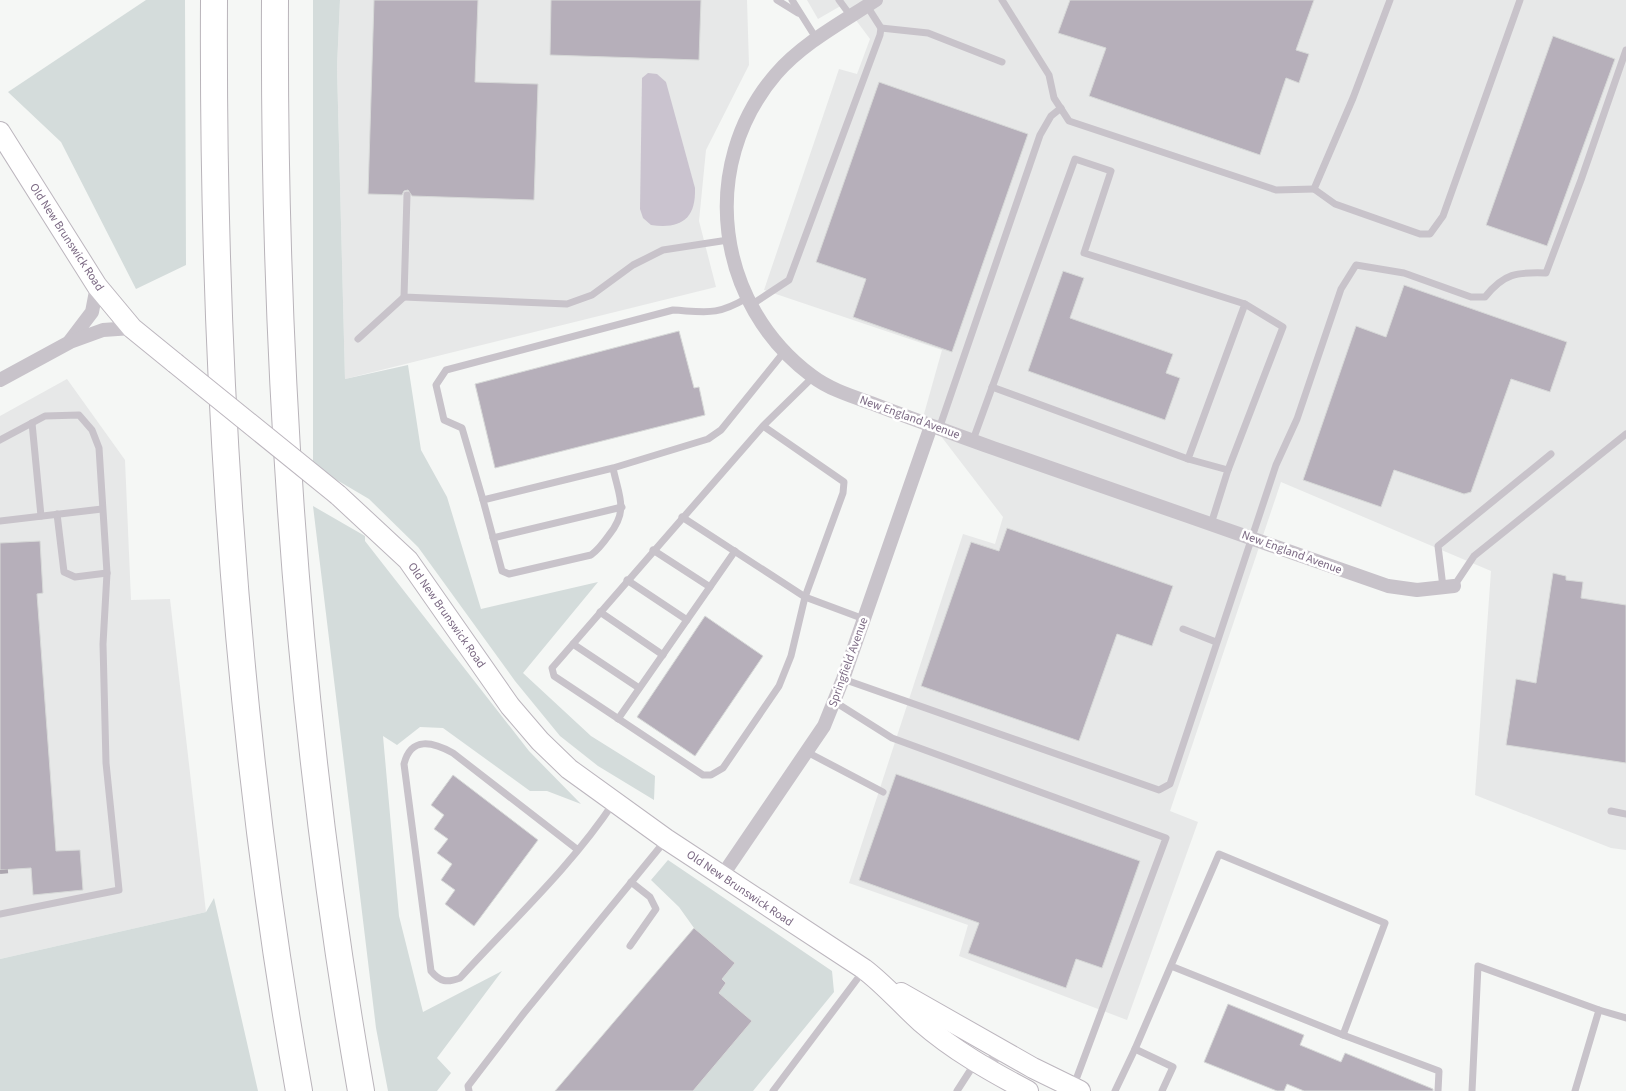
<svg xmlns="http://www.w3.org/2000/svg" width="1626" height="1091" viewBox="0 0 1626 1091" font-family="'Source Sans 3',sans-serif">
  <rect width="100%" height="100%" fill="#f5f7f5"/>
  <g fill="#e7e8e8">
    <path d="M 340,0 L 747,0 L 749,65 L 706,150 L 699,221 L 716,287 L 345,379 L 337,67 Z"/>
    <path d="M 807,0 L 1626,0 L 1626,850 L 1611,848 L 1475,795 L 1491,571 L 1281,482 L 1170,811 L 1198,822 L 1127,1020 L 959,956 L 968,925 L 849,883 L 963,534 L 995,544 L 1003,517 L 924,414 L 942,350 L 764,290 L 839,69 L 857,74 L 870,39 L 844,4 L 818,19 Z"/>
    <path d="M 67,379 L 125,460 L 131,600 L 170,599 L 206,912 L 0,959 L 0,416 Z"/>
  </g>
  <g fill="#d4dcdb">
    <path d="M 146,0 L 185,0 L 186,265 L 136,289 L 61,142 L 8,92 Z"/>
    <path d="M 313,0 L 340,0 L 337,67 L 345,379 L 408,365 L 421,450 L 447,497 L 481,609 L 598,582 L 523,673 L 591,736 L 655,776 L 654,800 L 598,766 L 560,736 L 515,681 L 418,547 L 369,499 L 313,466 Z"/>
    <path d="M 313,506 L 365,536 L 365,541 L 529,751 L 581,804 L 547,791 L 530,791 L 443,728 L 420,727 L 397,745 L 383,736 L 399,916 L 423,1012 L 502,971 L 437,1058 L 451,1073 L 437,1091 L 388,1091 L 376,1028 Z"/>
    <path d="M 668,860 L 832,971 L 834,992 L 753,1091 L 693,1091 L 719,993 L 726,983 L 722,979 L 735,963 L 694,928 L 679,907 L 651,880 Z"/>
    <path d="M 214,898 L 258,1091 L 0,1091 L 0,959 L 206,912 Z"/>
  </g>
  <path fill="#cac3cf" d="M 648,73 L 657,74 L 666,82 L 695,188 C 696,220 680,229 651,225 L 643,218 L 640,209 L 642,78 Z"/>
  <g fill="#b6afba" stroke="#d7d9d8">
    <path d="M 374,0 L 478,0 L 475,82 L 538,84 L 534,200 L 412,196 L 408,190 L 404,191 L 402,195 L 368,194 Z"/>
    <path d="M 551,0 L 701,0 L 699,60 L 550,55 Z"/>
    <path d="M 1070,0 L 1314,0 L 1296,50 L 1309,54 L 1299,83 L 1286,78 L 1260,155 L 1089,96 L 1106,48 L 1058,33 Z"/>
    <path d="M 1553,36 L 1615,59 L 1547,246 L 1486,225 Z"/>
    <path d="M 879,82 L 1028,134 L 952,352 L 853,317 L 866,279 L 816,262 Z"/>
    <path d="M 1063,271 L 1084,278 L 1070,318 L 1173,354 L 1166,373 L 1180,378 L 1165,420 L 1028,371 Z"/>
    <path d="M 1404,285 L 1567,342 L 1550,392 L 1511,379 L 1471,492 L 1464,494 L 1394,470 L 1381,507 L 1303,480 L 1356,326 L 1386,337 Z"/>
    <path d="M 679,331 L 694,388 L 699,387 L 705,415 L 495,468 L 475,384 Z"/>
    <path d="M 1007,528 L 1173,586 L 1152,646 L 1117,634 L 1079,741 L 921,686 L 971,542 L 999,551 Z"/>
    <path d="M 40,541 L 43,593 L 37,594 L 56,851 L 80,850 L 83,890 L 33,895 L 31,868 L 0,870 L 0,543 Z"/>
    <path d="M 1553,573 L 1566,576 L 1566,580 L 1583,582 L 1581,598 L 1626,605 L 1626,763 L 1506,745 L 1516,679 L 1536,683 Z"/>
    <path d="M 705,616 L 763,656 L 695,756 L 637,717 Z"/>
    <path d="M 896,774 L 1140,861 L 1102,968 L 1076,959 L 1066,988 L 968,953 L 979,923 L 859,880 Z"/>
    <path d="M 453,775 L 538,840 L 474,926 L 445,904 L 455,890 L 441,880 L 452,864 L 437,853 L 448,839 L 434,829 L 444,815 L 431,805 Z"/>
    <path d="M 694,928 L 735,963 L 722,979 L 726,983 L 719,993 L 752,1021 L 693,1091 L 555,1091 Z"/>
    <path d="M 1228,1004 L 1304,1035 L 1300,1045 L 1341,1062 L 1345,1053 L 1433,1089 L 1433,1091 L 1304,1091 L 1287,1084 L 1284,1091 L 1277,1091 L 1204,1062 Z"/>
  </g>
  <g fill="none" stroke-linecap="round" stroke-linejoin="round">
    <g stroke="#bcb6be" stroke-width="22">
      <g id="secondary">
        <path d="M 0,132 L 97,286 L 132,328 L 175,363"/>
        <path d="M 338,495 L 408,560 L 510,706 L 540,741 L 569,769 L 666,839 L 864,969 C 885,985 901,1004 921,1022 C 953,1050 990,1071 1028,1091"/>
        <path d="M 901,993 L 1033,1068 L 1080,1091"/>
      </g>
    </g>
    <g stroke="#b9b4ba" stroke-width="28">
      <g id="motorway">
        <path d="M 214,0 C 212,365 235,731 299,1091"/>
        <path d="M 275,0 C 273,366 298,731 361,1091"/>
      </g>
    </g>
    <g stroke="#c8c3ca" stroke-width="7">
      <path d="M 777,0 L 798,13"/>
      <path d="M 792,0 L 816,38"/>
      <path d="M 839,0 L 850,15"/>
      <path d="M 1002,0 L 1049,75 L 1054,98 L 1069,121 L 1276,190 L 1314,189"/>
      <path d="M 1390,0 L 1353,98 L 1314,189 L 1335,204 L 1420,234 L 1430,234 L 1443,216 L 1520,0"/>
      <path d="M 881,28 L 928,33 L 1002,62"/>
      <path d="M 407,195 L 404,297 L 567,304 L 592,295 L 633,265 L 663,250 L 728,240"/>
      <path d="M 751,305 L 789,280 L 880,35 L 881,28 L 867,6"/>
      <path d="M 358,339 L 404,297"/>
      <path d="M 992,387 L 1188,459"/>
      <path d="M 32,423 L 41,516"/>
      <path d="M 763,426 L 844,482 L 843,493 L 805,597 L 791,656 L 779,686 L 723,768 L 711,775 L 703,775 L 554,676 L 552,668 L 763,426 L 813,377"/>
      <path d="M 939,429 L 1040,135 L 1051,116 L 1061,108"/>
      <path d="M 0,440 L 45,416 L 79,415 L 92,430 L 99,448 L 107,573 L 103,644 L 106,763 L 119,890 L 0,914"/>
      <path d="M 973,440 L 1075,159 L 1111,171 L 1084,253 L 1245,304 L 1188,459 L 1228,470 L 1211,524"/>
      <path d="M 613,468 C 619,497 629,510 609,535 C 604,542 598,550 591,555 L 509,574 L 502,571 L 483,500 L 613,468 L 708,439 L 721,430 L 784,352"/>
      <path d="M 1228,470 L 1283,327 L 1245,304"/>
      <path d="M 483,500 L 462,428 L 444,420 L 436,385 L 446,370 L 673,310 C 707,312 716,316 747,298"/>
      <path d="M 57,514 L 64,572 L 75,577 L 107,573"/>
      <path d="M 682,517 L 805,597 L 864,619"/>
      <path d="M 0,521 L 102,509"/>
      <path d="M 493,538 L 622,507"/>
      <path d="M 653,550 L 710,587"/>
      <path d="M 627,580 L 687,620"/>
      <path d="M 1454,586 L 1474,556 L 1626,434"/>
      <path d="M 1443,587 L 1438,546 L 1551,454"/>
      <path d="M 600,612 L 663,655"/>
      <path d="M 1183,629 L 1216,642"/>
      <path d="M 573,644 L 639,688"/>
      <path d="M 843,679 L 1159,790 L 1170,784 L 1276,465 L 1297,419 L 1341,289 L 1356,265 L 1404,273 L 1471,297 L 1485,297 C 1504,273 1517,272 1546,273 L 1581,180 L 1626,50"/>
      <path d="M 835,702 L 892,738 L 1166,838 L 1074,1085"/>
      <path d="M 618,719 L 735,551"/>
      <path d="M 807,752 L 883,792"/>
      <path d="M 1611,811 L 1626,814"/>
      <path d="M 578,850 L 453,753 C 433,742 411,736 404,764 L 431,971 C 440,982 447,983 460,978 C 512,921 571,867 614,802"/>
      <path d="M 630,946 L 656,909 L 650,897 L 631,882"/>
      <path d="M 1599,1010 L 1626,1018"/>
      <path d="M 1343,1035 L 1439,1071 L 1438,1091"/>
      <path d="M 1135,1049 L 1219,854 L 1385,923 L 1343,1035 L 1171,966"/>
      <path d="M 469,1091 L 468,1086 L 524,1013 L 665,841"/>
      <path d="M 773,1091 L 864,970"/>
      <path d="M 957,1091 L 975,1063 L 1003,1057"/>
      <path d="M 1115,1091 L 1135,1049 L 1173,1067 L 1162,1091"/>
      <path d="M 1472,1091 L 1478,966 L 1599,1010 L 1575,1091"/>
    </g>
    <g stroke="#c8c3ca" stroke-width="14">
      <path d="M 876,0 C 841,23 803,43 776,74 C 697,166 716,305 812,376 C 829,389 851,396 871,403 C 912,419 952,433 993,448 C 1125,494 1256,540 1388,586 L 1417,590 L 1454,586"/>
      <path d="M 70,341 L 92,312 L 97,286"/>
      <path d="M 0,380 L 70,342 L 103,330 L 132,328"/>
      <path d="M 722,876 L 824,726 L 843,679 L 931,426"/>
    </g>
    <use href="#secondary" stroke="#fff" stroke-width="20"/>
    <use href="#motorway" stroke="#fff" stroke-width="26"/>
    <path stroke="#aba5ae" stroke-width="4" stroke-dasharray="8 4" stroke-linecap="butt" d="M 0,872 L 11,871"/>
    <g stroke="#bcb6be" stroke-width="22" stroke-linecap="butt">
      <path id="secondary-bridge" d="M 175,363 L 338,495"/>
    </g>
    <use href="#secondary-bridge" stroke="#fff" stroke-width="20"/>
  </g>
  <g text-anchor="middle" stroke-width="5" stroke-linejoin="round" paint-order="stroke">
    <g font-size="12" fill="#7b6983" stroke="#fff">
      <text transform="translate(67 237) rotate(57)" y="4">Old New Brunswick Road</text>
      <text transform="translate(910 417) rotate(20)" y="4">New England Avenue</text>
      <text transform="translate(1292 552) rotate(20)" y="4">New England Avenue</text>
      <text transform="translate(447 615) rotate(55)" y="4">Old New Brunswick Road</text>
      <text transform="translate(848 662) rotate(-70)" y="4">Springfield Avenue</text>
      <text transform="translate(740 888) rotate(34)" y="4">Old New Brunswick Road</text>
    </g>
  </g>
</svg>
